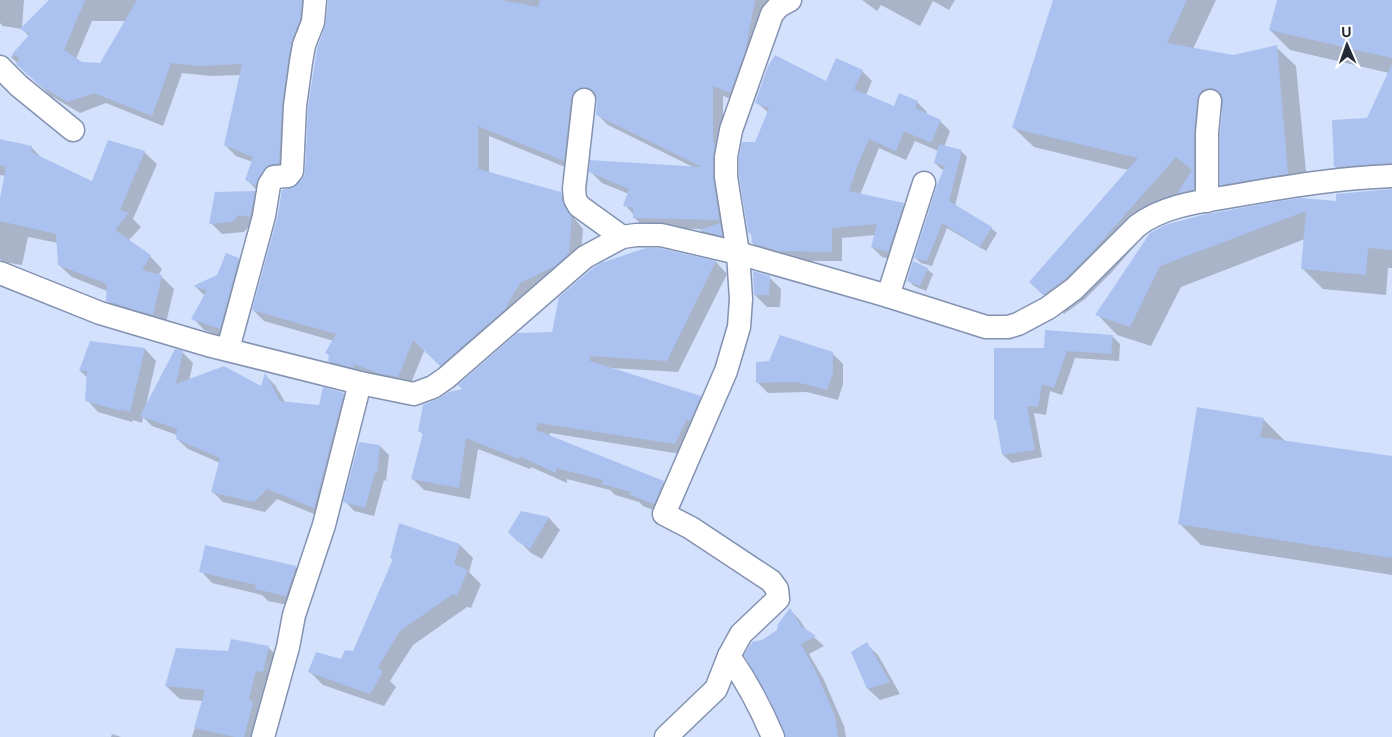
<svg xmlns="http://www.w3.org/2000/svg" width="1392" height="737" viewBox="0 0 1392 737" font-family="Inter,sans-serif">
  <rect width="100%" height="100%" fill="#d4e1fc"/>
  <g fill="#0003" fill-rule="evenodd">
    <path d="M 0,0 L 24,0 L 22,28 L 51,0 L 319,0 L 290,174 L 258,191 L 247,180 L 253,162 L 236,156 L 225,145 L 241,75 L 211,76 L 182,73 L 163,126 L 106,103 L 80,113 L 51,96 L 11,57 L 29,36 L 22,29 L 3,26 L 0,23 ZM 92,21 L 126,21 L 101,64 L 81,63 L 76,59 Z"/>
    <path d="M 329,0 L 767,0 L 755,63 L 741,103 L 723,96 L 723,153 L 727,240 L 706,236 L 700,229 L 645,228 L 634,217 L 634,215 L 625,205 L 629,194 L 602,183 L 590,171 L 695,168 L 608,125 L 597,114 L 597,98 L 589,99 L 575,171 L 489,136 L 489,173 L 560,193 L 572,204 L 574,218 L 583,229 L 580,264 L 451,376 L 425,349 L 409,388 L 340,372 L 329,361 L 330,357 L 327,353 L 334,341 L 264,321 L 253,310 L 295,189 L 303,180 L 306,172 Z"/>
    <path d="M 862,0 L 955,0 L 949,10 L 933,1 L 920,26 L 881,5 L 877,11 Z"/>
    <path d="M 1055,0 L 1216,0 L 1193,49 L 1233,57 L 1276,47 L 1296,66 L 1308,193 L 1241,204 L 1221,184 L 1224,110 L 1219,113 L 1213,209 L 1179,195 L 1112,272 L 1085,299 L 1064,314 L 1030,282 L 1128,170 L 1034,147 L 1014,128 Z"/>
    <path d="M 1279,0 L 1392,0 L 1392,185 L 1356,187 L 1336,167 L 1368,120 L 1389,73 L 1290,50 L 1270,30 Z"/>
    <path d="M 862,71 L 872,81 L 866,95 L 894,108 L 917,102 L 927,112 L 926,115 L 940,121 L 950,131 L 944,147 L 961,151 L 967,157 L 955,206 L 991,228 L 997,233 L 986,251 L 947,228 L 932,266 L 921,263 L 915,258 L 945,170 L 941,169 L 935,163 L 938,151 L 915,141 L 906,160 L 879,148 L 860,195 L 903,205 L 913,215 L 898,261 L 882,257 L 872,247 L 875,235 L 842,238 L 842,261 L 790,261 L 763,253 L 753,243 L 753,236 L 749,232 L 756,143 L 769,113 L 756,102 Z"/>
    <path d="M 0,140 L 31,147 L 44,160 L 93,183 L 144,152 L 157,164 L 133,219 L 141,227 L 128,241 L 150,256 L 162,269 L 158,276 L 161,276 L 174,289 L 165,327 L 119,313 L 107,300 L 107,291 L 72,277 L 59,265 L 58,243 L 28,237 L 22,265 L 3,262 L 0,259 L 0,204 L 6,176 L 0,175 Z"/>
    <path d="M 1392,190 L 1392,268 L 1388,268 L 1386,295 L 1323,289 L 1302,268 L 1305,239 L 1181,287 L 1151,346 L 1117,335 L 1097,314 L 1151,234 L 1338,202 Z"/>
    <path d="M 254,192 L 265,203 L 261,227 L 250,225 L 244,232 L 222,234 L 211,223 Z"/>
    <path d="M 659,249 L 716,262 L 727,274 L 678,372 L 611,368 L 700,397 L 712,409 L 687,455 L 550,433 L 549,437 L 663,482 L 675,494 L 666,515 L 643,506 L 639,502 L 615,495 L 610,490 L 567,479 L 567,483 L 531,467 L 530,469 L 478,449 L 470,499 L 424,490 L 412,478 L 424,435 L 419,431 L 465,389 L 553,333 Z"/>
    <path d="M 238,259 L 250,271 L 231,340 L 204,330 L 193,318 L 205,296 L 195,286 L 218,276 Z"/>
    <path d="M 927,269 L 933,274 L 926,291 L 914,286 L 908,280 Z"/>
    <path d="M 769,277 L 781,289 L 780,307 L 767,307 L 755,295 Z"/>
    <path d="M 1112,336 L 1120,344 L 1119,361 L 1075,358 L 1062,395 L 1050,391 L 1046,415 L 1034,413 L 1042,457 L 1012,463 L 1003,455 L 1045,349 Z"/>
    <path d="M 145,349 L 156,361 L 146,405 L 182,352 L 193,363 L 189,381 L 261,388 L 265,375 L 275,385 L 285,402 L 320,406 L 343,394 L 354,404 L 324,518 L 277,499 L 265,512 L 223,502 L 213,492 L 220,463 L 188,449 L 177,439 L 177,435 L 152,426 L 143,417 L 142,423 L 133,420 L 132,422 L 98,412 L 87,400 L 88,378 L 80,371 Z"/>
    <path d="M 832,353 L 843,364 L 843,384 L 838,400 L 807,392 L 768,393 L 758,383 Z"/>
    <path d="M 1263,419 L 1285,441 L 1392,458 L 1392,575 L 1201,545 L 1179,523 Z"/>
    <path d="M 380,446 L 389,455 L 386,481 L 384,480 L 374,516 L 354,511 L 345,501 Z"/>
    <path d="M 522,512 L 549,518 L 560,530 L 542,559 L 531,553 L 510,532 Z"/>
    <path d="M 460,545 L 473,558 L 469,572 L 481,584 L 471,608 L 467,607 L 413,645 L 390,681 L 396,687 L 384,706 L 323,685 L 310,672 L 341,661 L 353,653 L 394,561 L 391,558 Z"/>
    <path d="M 206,546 L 296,567 L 307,579 L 298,607 L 268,601 L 262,595 L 212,583 L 201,571 Z"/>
    <path d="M 790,610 L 799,619 L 807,631 L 824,646 L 809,654 L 824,680 L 844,726 L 846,737 L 787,737 L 763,641 L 779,631 Z"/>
    <path d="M 866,644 L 878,655 L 900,694 L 880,700 L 868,689 L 853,652 Z"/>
    <path d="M 268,647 L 281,660 L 260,737 L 192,737 L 203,701 L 180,699 L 166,686 L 228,653 Z"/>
    <path d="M 112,734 L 121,737 L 111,737 Z"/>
  </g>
  <g fill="#abc2f1">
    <path d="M 49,0 L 85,0 L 64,50 L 82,62 L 100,63 L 137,0 L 302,0 L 300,19 L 292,40 L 288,60 L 282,105 L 279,163 L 267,166 L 258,178 L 256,186 L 245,180 L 253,157 L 224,145 L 242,64 L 199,66 L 171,63 L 152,116 L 94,93 L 68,102 L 39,85 L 16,64 L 20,58 L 12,54 L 30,34 L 20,29 Z"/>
    <path d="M 328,0 L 501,0 L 538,7 L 540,0 L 755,0 L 745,52 L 730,93 L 713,86 L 713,143 L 715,143 L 713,157 L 713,177 L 719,220 L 633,218 L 633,208 L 623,206 L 629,189 L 589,172 L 590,160 L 702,167 L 596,115 L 597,101 L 596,94 L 591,89 L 586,87 L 579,88 L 574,92 L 571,99 L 564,161 L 478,126 L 478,169 L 561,192 L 564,206 L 572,217 L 569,253 L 555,266 L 520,283 L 504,310 L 440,366 L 413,340 L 398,377 L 378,373 L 354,364 L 353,368 L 328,361 L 329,355 L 325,353 L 336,334 L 252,310 L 277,219 L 282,190 L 294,187 L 302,179 L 305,172 L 308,107 L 317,49 L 326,23 Z"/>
    <path d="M 1053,0 L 1187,0 L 1167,43 L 1233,55 L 1277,45 L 1288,174 L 1220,185 L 1220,134 L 1223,102 L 1222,95 L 1217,90 L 1211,88 L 1204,89 L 1199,94 L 1197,100 L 1194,133 L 1194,189 L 1177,194 L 1192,170 L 1176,157 L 1092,252 L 1065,279 L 1043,295 L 1029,282 L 1138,158 L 1012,128 Z"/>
    <path d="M 1277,0 L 1392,0 L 1392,58 L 1269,30 Z"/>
    <path d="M 775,55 L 826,81 L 836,58 L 863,70 L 854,89 L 894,106 L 899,93 L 918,101 L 915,108 L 941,120 L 931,143 L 904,131 L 896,151 L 869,139 L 858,164 L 849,191 L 904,203 L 888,252 L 871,247 L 877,224 L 832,228 L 832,252 L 779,251 L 752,243 L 751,233 L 748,233 L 739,176 L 739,158 L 742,142 L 755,142 L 769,108 L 755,103 L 768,66 Z"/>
    <path d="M 1392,64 L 1392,163 L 1334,167 L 1332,120 L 1367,118 Z"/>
    <path d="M 0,139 L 32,146 L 31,152 L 92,181 L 108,140 L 145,151 L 120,210 L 129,213 L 115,230 L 151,255 L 142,270 L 162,275 L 153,315 L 106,301 L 107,284 L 58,265 L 56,234 L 0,221 L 0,198 L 6,167 L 0,165 Z"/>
    <path d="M 939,144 L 962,150 L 949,201 L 992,227 L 980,247 L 942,223 L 927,261 L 914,258 L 937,185 L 945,166 L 934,163 Z"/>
    <path d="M 1392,189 L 1392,250 L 1368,248 L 1366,275 L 1301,269 L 1306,211 L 1160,266 L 1130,327 L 1095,315 L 1150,233 L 1165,225 L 1202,215 L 1279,201 L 1301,198 L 1336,201 L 1336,194 Z"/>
    <path d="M 255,191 L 250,217 L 239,215 L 232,222 L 209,224 L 215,192 Z"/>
    <path d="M 720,223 L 722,236 L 699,230 Z"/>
    <path d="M 646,248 L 659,248 L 716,261 L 667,361 L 590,356 L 590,361 L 701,396 L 690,421 L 687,419 L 675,444 L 538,423 L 536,430 L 664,481 L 654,504 L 630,495 L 631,492 L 602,484 L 603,480 L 556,468 L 556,473 L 519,456 L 519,459 L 466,438 L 459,488 L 411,479 L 423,433 L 418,431 L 423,405 L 438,399 L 449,392 L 462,389 L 458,385 L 517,333 L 552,332 L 559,297 L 593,268 L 601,263 Z"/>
    <path d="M 226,253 L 239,258 L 227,303 L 225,303 L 226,305 L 220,329 L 191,319 L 207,290 L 193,286 L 217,275 Z"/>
    <path d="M 913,261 L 928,268 L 920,286 L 907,281 Z"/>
    <path d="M 753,271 L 770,276 L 769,295 L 754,295 Z"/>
    <path d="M 1045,330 L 1113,335 L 1111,354 L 1067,351 L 1054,388 L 1042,384 L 1038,407 L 1027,406 L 1035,450 L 1002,455 L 996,420 L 994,420 L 994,348 L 1044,348 Z"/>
    <path d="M 780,335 L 833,352 L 833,373 L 827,390 L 796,382 L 756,383 L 756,362 L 769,361 Z"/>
    <path d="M 90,341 L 145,348 L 130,412 L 121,409 L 121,411 L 85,401 L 87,371 L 79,371 Z"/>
    <path d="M 175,349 L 183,351 L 176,384 L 224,366 L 261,386 L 265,373 L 280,401 L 319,405 L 323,387 L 344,393 L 314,508 L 267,489 L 254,502 L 211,492 L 220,458 L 176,439 L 177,429 L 140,416 Z"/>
    <path d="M 1197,407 L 1264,418 L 1260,437 L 1392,456 L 1392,558 L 1178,524 Z"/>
    <path d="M 359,442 L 380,445 L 377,472 L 375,472 L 365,508 L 343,502 Z"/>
    <path d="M 521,511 L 549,517 L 530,549 L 517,541 L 508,532 Z"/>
    <path d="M 399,523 L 460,544 L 454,564 L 468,570 L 457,596 L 453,594 L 400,631 L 378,667 L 383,672 L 370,694 L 308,672 L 316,652 L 341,659 L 345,650 L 353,651 L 393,559 L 390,558 Z"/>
    <path d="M 205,545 L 296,566 L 286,596 L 255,589 L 256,585 L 199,572 Z"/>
    <path d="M 790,608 L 801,626 L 816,636 L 801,644 L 815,670 L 835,716 L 838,737 L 786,737 L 770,700 L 744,655 L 752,642 L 762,640 L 777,630 L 778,624 Z"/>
    <path d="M 231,639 L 269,646 L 263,672 L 256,671 L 249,699 L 253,703 L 244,737 L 235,737 L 194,728 L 205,690 L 165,686 L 176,648 L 228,651 Z"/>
    <path d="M 867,642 L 890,682 L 867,689 L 851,652 Z"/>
  </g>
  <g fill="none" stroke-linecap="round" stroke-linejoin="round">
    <g stroke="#8392b1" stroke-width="25">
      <g id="minor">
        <path d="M 0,67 L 19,86 L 73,130"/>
        <path d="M 584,100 L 574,189 L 575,199 L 579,206 L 622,237"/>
        <path d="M 1207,201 L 1207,133 L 1210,101"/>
        <path d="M 0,273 L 100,313 L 208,345 L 360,383 L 414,394 L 433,387 L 446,378 L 585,257 L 622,237 L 636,235 L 661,235 L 738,253 L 888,296 L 986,327 L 1008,327 L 1018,324 L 1048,308 L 1074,289 L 1137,226 C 1165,204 1206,201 1239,195 C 1290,186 1340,178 1392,176"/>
        <path d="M 888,296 L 924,183"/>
        <path d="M 228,349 L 264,216 L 269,185 L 274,177 L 288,176 L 292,171 L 295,106 L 301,62 L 304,45 L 313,22 L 315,0"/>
        <path d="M 729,656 C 747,682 761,708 773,737"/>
        <path d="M 263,737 L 288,647 L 294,615 L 324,525 L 360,383"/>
        <path d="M 666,737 L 716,689 L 729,656 L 741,634 L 778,599 L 777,589 L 771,581 L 691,528 L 664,514 L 726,371 L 739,327 L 741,299 L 738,253 L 726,177 L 726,157 L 731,130 L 772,14 L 779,6 L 790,0"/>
      </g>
    </g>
    <use href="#minor" stroke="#fff" stroke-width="22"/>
  </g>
  <g transform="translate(1347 45) rotate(358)" stroke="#ffffff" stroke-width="4" paint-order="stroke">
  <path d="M0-4L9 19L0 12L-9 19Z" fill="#242b37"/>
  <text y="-8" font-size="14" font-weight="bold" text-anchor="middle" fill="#242b37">U</text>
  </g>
</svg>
